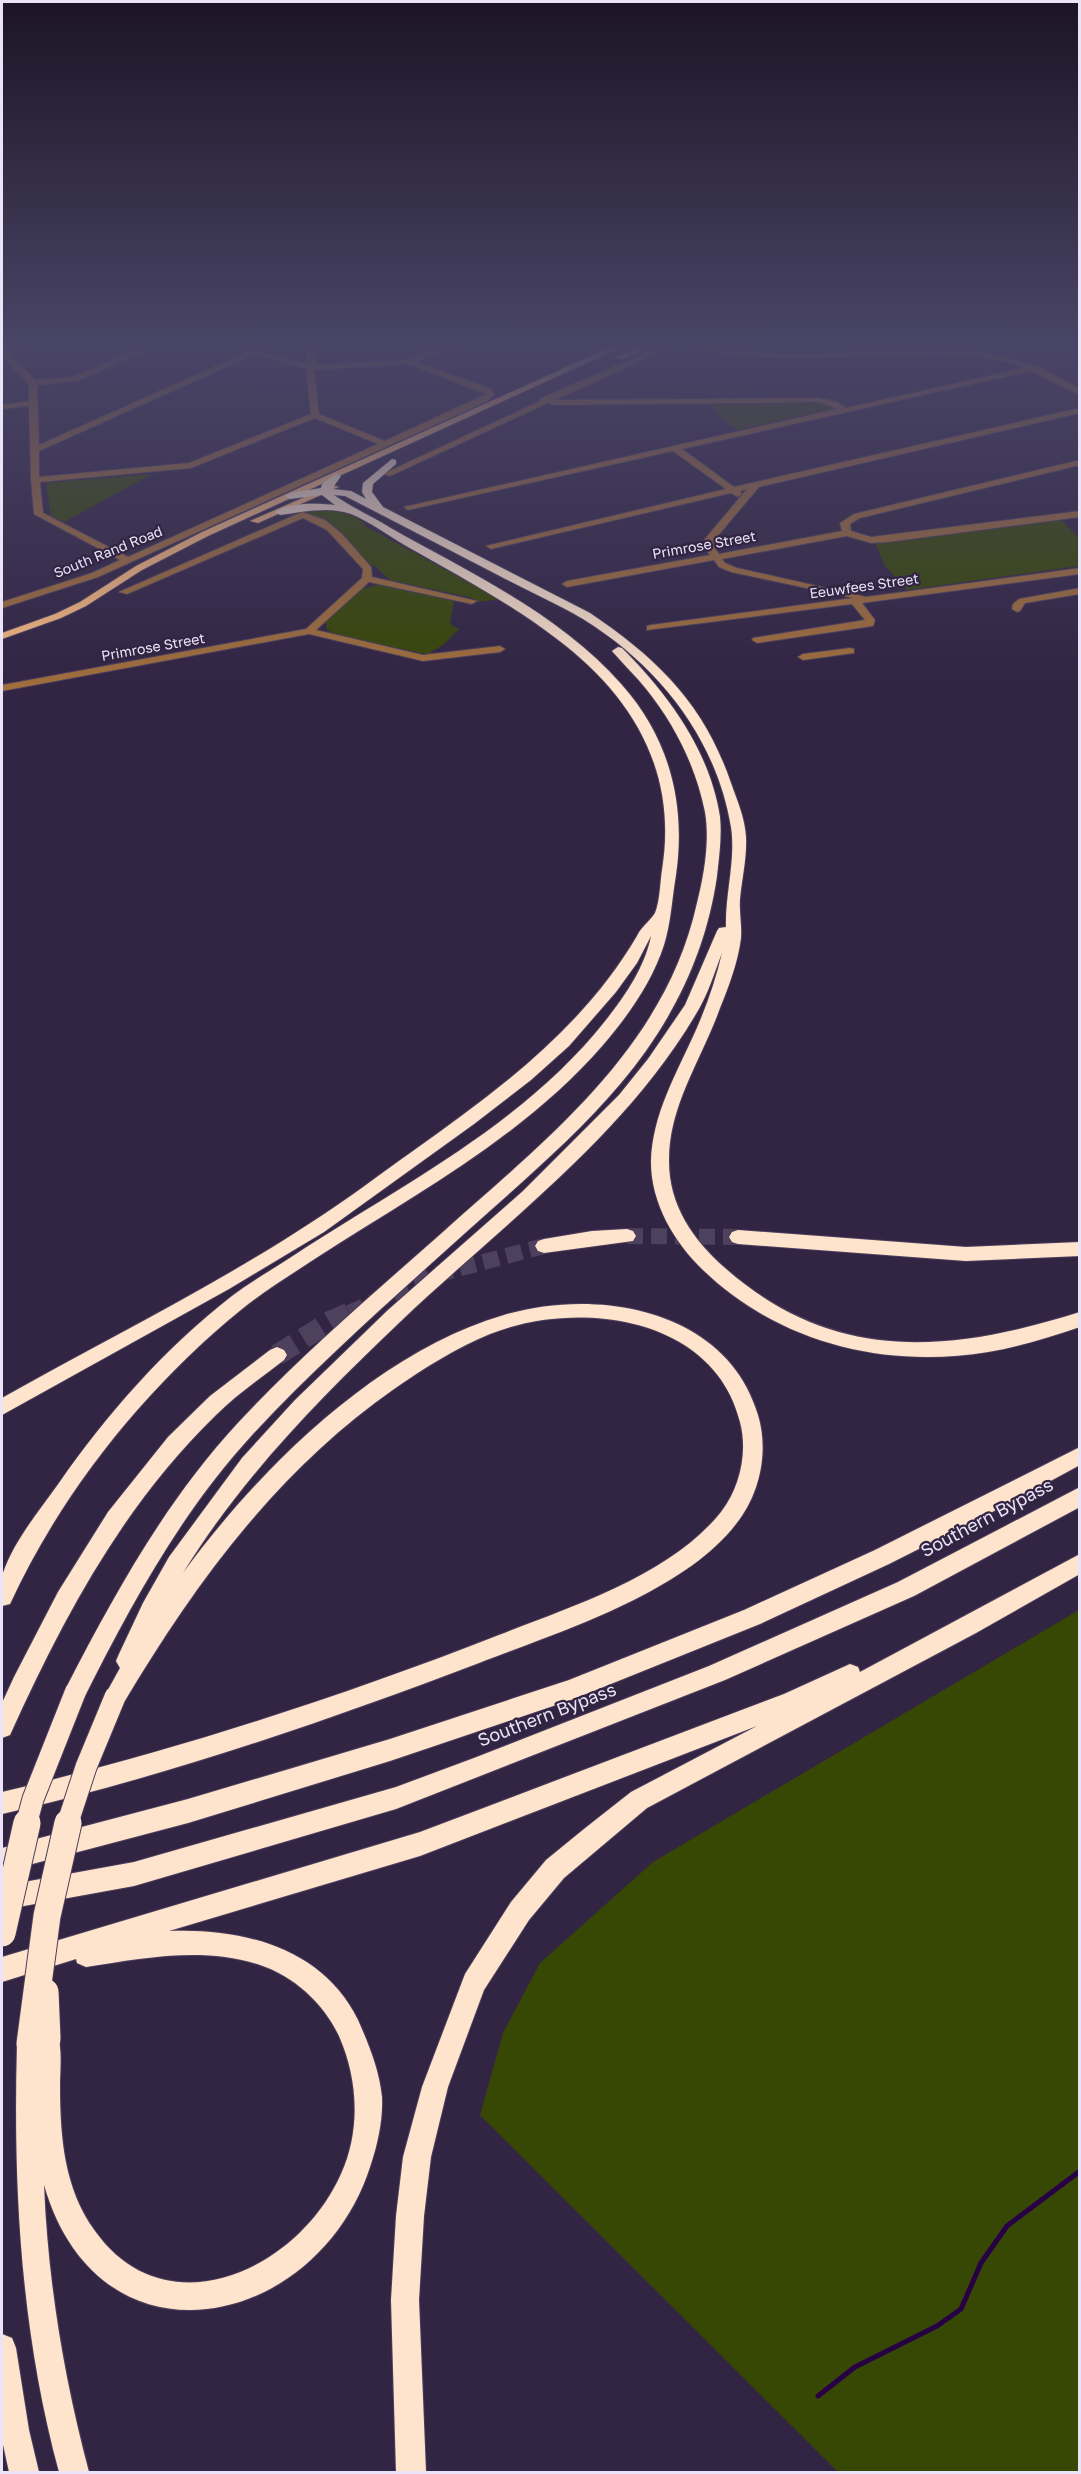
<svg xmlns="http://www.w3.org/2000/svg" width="1081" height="2474" viewBox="0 0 1081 2474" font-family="'Golos Text',sans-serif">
  <rect width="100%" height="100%" fill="#322443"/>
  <g fill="#374704">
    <path d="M 821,403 L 833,409 L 738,430 L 720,417 L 713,404 Z"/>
    <path d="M 152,474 L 64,522 L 51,516 L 46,483 Z"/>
    <path d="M 317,507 C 335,508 351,513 365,524 L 363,525 L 500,599 L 479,602 L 468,597 L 390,580 L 375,566 L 370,565 L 329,523 L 307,512 Z"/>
    <path d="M 1060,519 L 1079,538 L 1079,566 L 907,590 L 885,566 L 875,542 Z"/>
    <path d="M 380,584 L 454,600 L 450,624 L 459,629 L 443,645 L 431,652 L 431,655 L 338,636 L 327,630 L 326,622 L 362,589 Z"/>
    <path d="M 1079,1610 L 1079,2472 L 838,2472 L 480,2115 L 503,2033 L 540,1963 L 653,1862 Z"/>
  </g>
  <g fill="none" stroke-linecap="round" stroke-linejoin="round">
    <path stroke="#280046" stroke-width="5" d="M 818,2396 L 855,2367 L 937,2326 L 961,2309 L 981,2263 L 1007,2226 L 1080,2171"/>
    <g stroke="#4e415e" stroke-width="16" stroke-dasharray="16 8" stroke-linecap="butt">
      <path d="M 627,1236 L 738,1237"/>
      <path d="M 349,1313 L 431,1276 L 544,1246"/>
    </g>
    <path stroke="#4e415e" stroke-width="21" stroke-dasharray="21 10" stroke-linecap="butt" d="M 277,1355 L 331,1321 L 352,1312"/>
    <g stroke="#4c3f5c" stroke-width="2">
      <g id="minor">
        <path d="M 31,341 L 43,341 L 9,354 L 35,380 L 73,377 L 156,341 L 167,341 L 78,381 L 37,385 L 39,445 L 247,352 L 215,341 L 229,341 L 306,364 L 308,341 L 316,341 L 314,365 L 408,360 L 451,341 L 463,341 L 416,362 L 492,389 L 494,394 L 488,401 L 98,577 L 2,608 L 2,602 L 92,573 L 120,560 L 34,514 L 31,480 L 29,406 L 2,409 L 2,405 L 29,401 L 29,384 L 2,356 L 2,350 ZM 255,354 L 306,369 L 311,414 L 189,463 L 39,477 L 39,451 ZM 408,364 L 486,394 L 385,441 L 319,414 L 314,370 ZM 315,418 L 378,444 L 128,557 L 43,513 L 40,482 L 191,468 Z"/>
        <path d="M 672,341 L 688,341 L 752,352 L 790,354 L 906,350 L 983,352 L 1038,366 L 1080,389 L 1080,395 L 1031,371 L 682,449 L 734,487 L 1080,408 L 1080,413 L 759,487 L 715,539 L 714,547 L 719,554 L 842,531 L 840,523 L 854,514 L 1080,460 L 1080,465 L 860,518 L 850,524 L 851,531 L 871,537 L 1080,511 L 1080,517 L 888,542 L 871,543 L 847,536 L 722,559 L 725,563 L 737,568 L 866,597 L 1080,568 L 1080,574 L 862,603 L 875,620 L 873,626 L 757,643 L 752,640 L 753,638 L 865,620 L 852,604 L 647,630 L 647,626 L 651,625 L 853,598 L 731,572 L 719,567 L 714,560 L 567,587 L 562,584 L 567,581 L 710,555 L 704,547 L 705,539 L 747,489 L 740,491 L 742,494 L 738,497 L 731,493 L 491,549 L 486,546 L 726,489 L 673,451 L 408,510 L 404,507 L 837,409 L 819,402 L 556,405 L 548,403 L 390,476 L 383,474 L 540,401 L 541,398 L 662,346 L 666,348 L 665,350 L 555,400 L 819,398 L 837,402 L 846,408 L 1024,368 C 978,350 926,354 878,356 C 829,358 780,360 731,354 C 712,352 689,350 672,341 Z"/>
        <path d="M 302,512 L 325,520 L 342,534 L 371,567 L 372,577 L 477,601 L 472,604 L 369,582 L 316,630 L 423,655 L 500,646 L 505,649 L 500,652 L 423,661 L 309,634 L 2,691 L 2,685 L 306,629 L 362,578 L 363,569 L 327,530 L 303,518 L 127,594 L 119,592 Z"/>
        <path d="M 1080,588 L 1080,594 L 1025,603 L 1020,611 L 1017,612 L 1012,609 L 1013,604 L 1019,599 Z"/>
        <path d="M 850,648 L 854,649 L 854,653 L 803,660 L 798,657 L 803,654 Z"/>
      </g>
    </g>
    <g stroke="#4c3f5c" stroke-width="2">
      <g id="major">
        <path d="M 624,341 L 635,341 L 208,536 L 142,570 L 86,606 L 61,618 L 2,639 L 2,633 L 55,614 L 80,602 L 136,566 L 202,532 Z"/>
        <path d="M 649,341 L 660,341 L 622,360 L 615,358 Z"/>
        <path d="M 332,485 L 339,487 L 258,523 L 250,521 Z"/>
      </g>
    </g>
    <g stroke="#4c3f5c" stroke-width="2">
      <g id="highway">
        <path d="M 392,459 L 396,460 L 396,464 L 373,484 L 372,492 L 383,507 L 590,613 C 658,659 704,704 731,783 C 737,800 745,818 746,837 C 747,858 742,878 740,899 C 739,912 742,925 741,938 C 738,962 729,986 720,1008 C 702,1059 668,1106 669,1162 C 669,1205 693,1240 725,1268 C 834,1364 950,1353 1080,1312 L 1080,1327 C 1050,1337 1019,1347 988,1352 C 885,1369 779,1343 703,1270 C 674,1242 651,1203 651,1162 C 652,1114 677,1073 696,1030 C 707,1005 716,979 722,953 C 715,971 709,991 700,1007 C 628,1134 505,1222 401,1321 C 321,1397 241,1478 183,1573 C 259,1469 377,1352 504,1315 C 597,1287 727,1309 758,1415 C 769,1452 760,1494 736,1524 C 683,1593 559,1632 479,1663 C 324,1722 164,1777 2,1814 L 2,1792 C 168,1753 341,1697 499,1635 C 573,1606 671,1575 721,1512 C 740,1488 748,1452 740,1422 C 714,1316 578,1299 490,1334 C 456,1348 424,1368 394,1389 C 277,1471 195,1583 123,1704 L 115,1707 L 107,1704 L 104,1697 L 120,1668 L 116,1661 L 119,1654 L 143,1603 L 169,1557 L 242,1458 L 295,1400 L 388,1310 L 523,1191 L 619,1095 L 648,1059 L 685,1005 L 717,931 L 719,928 L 726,927 C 725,894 736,860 731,827 C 716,738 659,666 583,619 C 556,603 526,590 498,575 C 447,549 396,522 345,496 L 334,495 C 351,507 371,516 389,527 C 470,573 560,614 622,685 C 670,739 686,805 676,875 C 672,898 671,923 664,945 C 652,982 628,1016 603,1045 C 522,1138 415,1194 313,1260 C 289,1276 264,1291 242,1309 C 146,1387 62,1491 10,1604 L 2,1606 C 2,1596 0,1582 3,1573 C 14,1541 39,1511 59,1483 C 107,1414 165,1348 232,1296 C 252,1281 275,1268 296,1254 C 405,1183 524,1124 606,1020 C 625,996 645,967 651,936 L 637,963 L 616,992 L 569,1046 L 531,1080 L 474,1124 L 324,1232 L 229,1289 L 2,1415 L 2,1398 C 105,1340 213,1287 312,1222 C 347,1200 380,1174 413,1151 C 499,1090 583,1028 637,936 C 641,927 650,921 655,913 C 660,901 660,883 662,870 C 678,772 633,696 557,639 C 510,603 459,576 408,547 C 390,537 371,522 351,514 C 329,506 303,512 280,515 L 275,512 C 288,502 319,503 335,505 L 322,495 L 290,499 L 285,496 L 290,493 L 321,488 L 322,484 L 336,473 L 341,476 L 332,489 L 351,491 L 366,499 L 362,492 L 363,483 Z"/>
        <path d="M 618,647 L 622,648 C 668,694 710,751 720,817 C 722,837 719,857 717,876 C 706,954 671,1024 621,1083 C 574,1139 518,1185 464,1234 C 392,1299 319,1363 253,1434 C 181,1512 130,1606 83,1700 L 75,1703 L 67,1700 L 64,1693 L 67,1686 C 115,1593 166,1501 237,1424 C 301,1355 373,1294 443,1232 C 548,1138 665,1048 697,903 C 704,875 710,841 705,812 C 696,767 675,725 647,690 C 636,676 623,664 612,651 Z"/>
        <path d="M 627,1229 L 633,1231 L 636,1236 L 633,1241 L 544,1253 L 538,1251 L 535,1246 L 538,1241 L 544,1239 L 592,1231 Z"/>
        <path d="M 738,1230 L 966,1247 L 1080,1242 L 1080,1256 L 966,1261 L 738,1244 L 732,1242 L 729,1237 L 732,1232 Z"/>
        <path d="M 277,1347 L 284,1350 L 287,1355 L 284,1360 C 261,1378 237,1394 216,1415 C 123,1505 63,1618 10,1735 L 2,1738 L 2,1703 L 14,1677 L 58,1592 L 108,1512 L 168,1437 L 210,1396 L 270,1350 Z"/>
        <path d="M 1080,1447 L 1080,1465 L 1010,1503 L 889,1564 L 760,1624 L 571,1700 L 390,1761 L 188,1823 L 2,1872 L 2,1848 L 188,1799 L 390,1739 L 569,1680 L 744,1610 L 875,1550 Z"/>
        <path d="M 1080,1487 L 1080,1507 L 914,1596 L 725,1680 L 396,1809 L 134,1886 L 2,1910 L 2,1886 L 134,1862 L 396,1787 L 474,1758 L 709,1666 L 898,1582 Z"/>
        <path d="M 1080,1554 L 1080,1574 L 976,1633 L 647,1808 L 564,1878 L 529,1920 L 484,1990 L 448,2087 L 431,2157 L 424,2216 L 419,2300 L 426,2472 L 396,2472 L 391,2300 L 396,2216 L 403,2157 L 422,2087 L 465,1974 L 511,1902 L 546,1860 L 584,1829 L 631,1792 L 757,1726 L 420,1856 L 169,1931 C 243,1928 323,1948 358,2020 C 369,2045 379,2069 382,2097 C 383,2119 378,2143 371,2164 C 320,2329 100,2378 44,2185 C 48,2283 64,2378 89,2472 L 59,2472 C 21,2332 13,2189 17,2044 L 21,2035 L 30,2031 L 36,2034 L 38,2030 L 47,2026 L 56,2030 C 63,2047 60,2068 60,2086 C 60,2136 64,2189 95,2231 C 167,2332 299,2269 341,2174 C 361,2130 358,2079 339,2036 C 324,2004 294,1976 260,1965 C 205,1946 142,1958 86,1967 L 77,1963 L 76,1959 L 2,1982 L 2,1957 L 420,1832 L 784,1694 L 850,1664 L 858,1667 L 860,1672 Z"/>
        <path d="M 2,2334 L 12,2338 L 16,2348 L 29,2430 L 39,2472 L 9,2472 L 2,2440 Z"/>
      </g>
    </g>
    <use href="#minor" fill="#a16e3b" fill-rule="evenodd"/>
    <use href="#major" fill="#fbbb7f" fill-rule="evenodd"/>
    <use href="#highway" fill="#fee4cd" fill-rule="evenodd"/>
    <g stroke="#4c3f5c" stroke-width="23" stroke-linecap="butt">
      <g id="highway-bridge-far1">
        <path d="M 26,1825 L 33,1799 L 75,1693"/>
        <path d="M 67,1825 L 86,1767 L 115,1697"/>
      </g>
    </g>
    <g stroke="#4c3f5c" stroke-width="29" stroke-linecap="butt">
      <g id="highway-bridge">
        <path d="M 2,1933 L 27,1823"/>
        <path d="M 45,1992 L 47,2039"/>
        <path d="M 30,2044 L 47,1916 L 68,1823"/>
      </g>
    </g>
    <use href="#highway-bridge-far1" stroke="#fee4cd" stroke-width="21"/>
    <use href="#highway-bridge" stroke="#fee4cd" stroke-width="27"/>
  </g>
  <linearGradient id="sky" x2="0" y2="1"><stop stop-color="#1c1425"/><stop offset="0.5" stop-color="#494566"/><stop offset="1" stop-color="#494566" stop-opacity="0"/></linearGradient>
  <rect width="1081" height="688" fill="url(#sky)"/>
  <g text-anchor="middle" stroke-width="4.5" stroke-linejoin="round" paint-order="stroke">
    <g font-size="14" fill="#ebe3f7" stroke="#322443">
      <text transform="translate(704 545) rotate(-10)" y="5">Primrose Street</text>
      <text transform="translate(108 552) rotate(-22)" y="5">South Rand Road</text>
      <text transform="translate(864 586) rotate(-8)" y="5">Eeuwfees Street</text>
      <text transform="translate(153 647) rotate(-10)" y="5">Primrose Street</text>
    </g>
    <g font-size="18" fill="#ebe3f7" stroke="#322443">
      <text transform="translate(987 1518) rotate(-28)" y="6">Southern Bypass</text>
      <text transform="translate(547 1715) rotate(-21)" y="6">Southern Bypass</text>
    </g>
  </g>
  <rect width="1081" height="2474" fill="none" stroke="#ebe3f7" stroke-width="6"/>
</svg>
